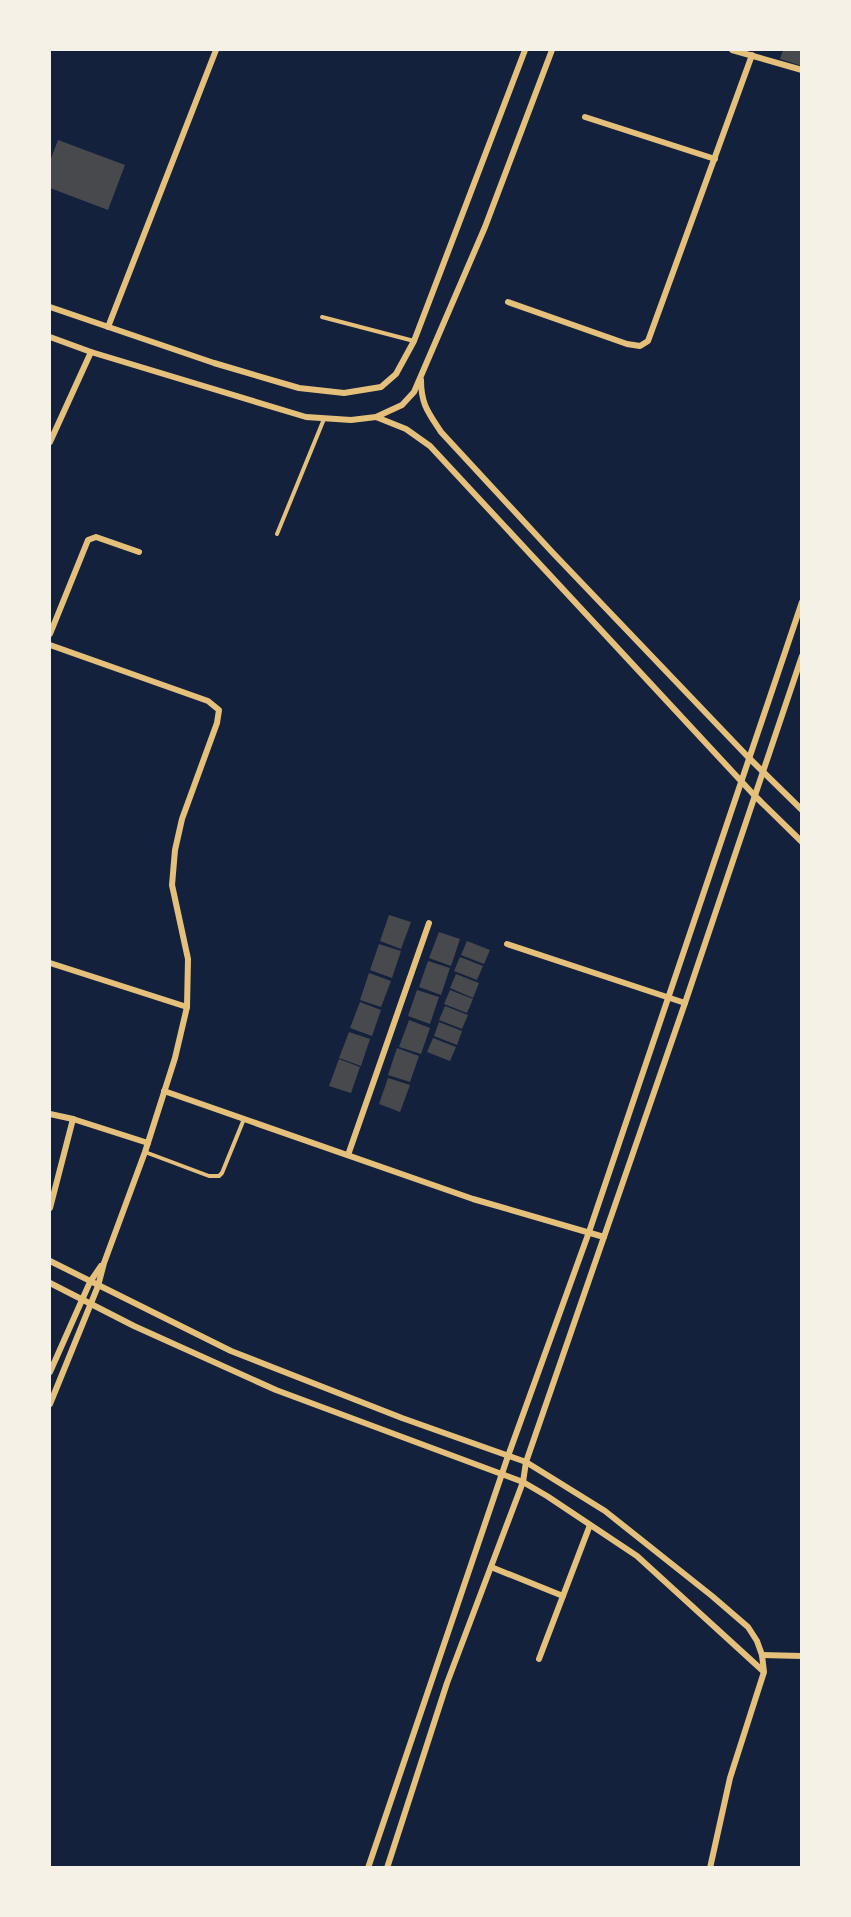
<svg xmlns="http://www.w3.org/2000/svg" width="851" height="1917" viewBox="0 0 851 1917" font-family="Barlow,sans-serif">
  <rect width="100%" height="100%" fill="#14213d"/>
  <g fill="#48494c">
    <path d="M 783,50 L 802,50 L 802,66 L 780,59 Z"/>
    <path d="M 58,140 L 125,165 L 108,210 L 50,188 L 50,161 Z"/>
    <path d="M 389,915 L 411,922 L 401,949 L 380,941 Z"/>
    <path d="M 439,932 L 460,939 L 451,966 L 429,958 Z"/>
    <path d="M 467,941 L 490,950 L 484,964 L 461,955 Z"/>
    <path d="M 379,944 L 401,951 L 392,978 L 370,970 Z"/>
    <path d="M 460,957 L 483,966 L 477,980 L 454,971 Z"/>
    <path d="M 428,961 L 450,968 L 441,995 L 419,987 Z"/>
    <path d="M 369,973 L 391,981 L 381,1007 L 360,1000 Z"/>
    <path d="M 456,974 L 479,983 L 473,998 L 450,988 Z"/>
    <path d="M 417,990 L 439,997 L 430,1024 L 408,1016 Z"/>
    <path d="M 450,990 L 473,999 L 467,1013 L 444,1004 Z"/>
    <path d="M 360,1002 L 381,1010 L 372,1036 L 350,1028 Z"/>
    <path d="M 445,1006 L 468,1015 L 462,1029 L 439,1020 Z"/>
    <path d="M 409,1020 L 430,1028 L 421,1054 L 399,1047 Z"/>
    <path d="M 439,1022 L 462,1031 L 457,1045 L 434,1036 Z"/>
    <path d="M 349,1032 L 370,1039 L 361,1066 L 339,1058 Z"/>
    <path d="M 433,1038 L 456,1047 L 450,1061 L 427,1052 Z"/>
    <path d="M 397,1048 L 419,1056 L 410,1082 L 388,1075 Z"/>
    <path d="M 339,1059 L 360,1067 L 351,1093 L 329,1086 Z"/>
    <path d="M 388,1078 L 410,1085 L 400,1112 L 379,1104 Z"/>
  </g>
  <g fill="none" stroke-linecap="round" stroke-linejoin="round">
    <g stroke="#e5c07b" stroke-width="4">
      <path d="M 322,317 L 414,341"/>
      <path d="M 277,534 L 324,419"/>
      <path d="M 145,1152 L 209,1176 L 219,1176 L 222,1173 L 244,1119"/>
    </g>
    <g stroke="#e5c07b" stroke-width="6">
      <path d="M 732,50 L 802,70"/>
      <path d="M 585,117 L 715,159"/>
      <path d="M 508,302 L 627,344 L 640,346 L 648,341 L 752,55"/>
      <path d="M 50,307 L 214,363 L 299,388 L 344,393 L 381,387 L 396,374 L 414,341 L 525,50"/>
      <path d="M 108,327 L 216,50"/>
      <path d="M 50,337 L 91,352 L 306,417 L 351,420 L 376,417 L 402,405 L 414,392 L 485,227 L 552,50"/>
      <path d="M 421,380 C 421,404 428,412 441,432 L 553,553 L 749,758 L 802,810"/>
      <path d="M 376,417 L 406,429 L 430,446 L 754,795 L 802,842"/>
      <path d="M 50,442 L 91,352"/>
      <path d="M 50,634 L 88,540 L 96,537 L 139,552"/>
      <path d="M 50,645 L 208,701 L 219,710 L 217,723 L 182,819 L 175,850 L 172,885 L 188,959 L 187,1007 L 175,1058 L 145,1152 L 104,1263 L 98,1286 L 50,1404"/>
      <path d="M 507,944 L 685,1003"/>
      <path d="M 50,963 L 187,1007"/>
      <path d="M 164,1091 L 473,1199 L 604,1237"/>
      <path d="M 50,1114 L 73,1119 L 148,1143"/>
      <path d="M 348,1155 L 429,923"/>
      <path d="M 50,1208 L 73,1119"/>
      <path d="M 50,1261 L 231,1351 L 402,1418 L 526,1462 L 605,1511 L 712,1596 L 748,1627 L 757,1641 L 762,1655 L 764,1672 L 730,1778 L 710,1868"/>
      <path d="M 50,1283 L 134,1326 L 276,1390 L 523,1482 L 547,1496 L 637,1556 L 763,1671"/>
      <path d="M 50,1372 L 90,1282 L 101,1266"/>
      <path d="M 491,1567 L 563,1596"/>
      <path d="M 762,1655 L 802,1656"/>
      <path d="M 539,1659 L 590,1525"/>
      <path d="M 368,1868 L 508,1456 L 589,1232 L 802,602"/>
      <path d="M 387,1868 L 447,1683 L 523,1482 L 526,1462 L 685,1003 L 802,656"/>
    </g>
  </g>
  <rect width="851" height="1917" fill="none" stroke="#f6f1e7" stroke-width="102"/>
</svg>
